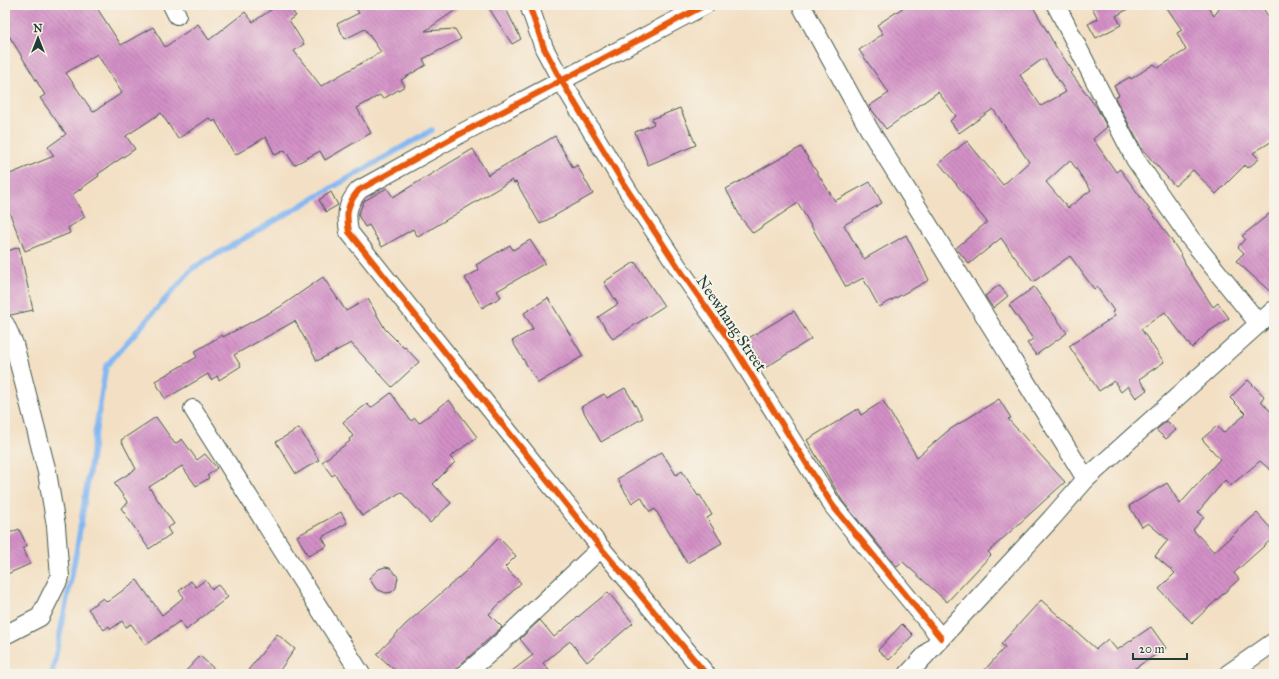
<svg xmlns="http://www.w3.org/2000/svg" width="1279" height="679" viewBox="0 0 1279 679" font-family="'IM FELL Great Primer',serif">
  <defs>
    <pattern id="building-back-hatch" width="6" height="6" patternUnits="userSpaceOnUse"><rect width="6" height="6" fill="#d390c6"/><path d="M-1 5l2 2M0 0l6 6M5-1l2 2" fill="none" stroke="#ab77a2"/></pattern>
  </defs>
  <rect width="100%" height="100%" fill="#f7f3e8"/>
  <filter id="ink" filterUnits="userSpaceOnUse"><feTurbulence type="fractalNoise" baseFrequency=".025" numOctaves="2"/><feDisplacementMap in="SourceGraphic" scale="8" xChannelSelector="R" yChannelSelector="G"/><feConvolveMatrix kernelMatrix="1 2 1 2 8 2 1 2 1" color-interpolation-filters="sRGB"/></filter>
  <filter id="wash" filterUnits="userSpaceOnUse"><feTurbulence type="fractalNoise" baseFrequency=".012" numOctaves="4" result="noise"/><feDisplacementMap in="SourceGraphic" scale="16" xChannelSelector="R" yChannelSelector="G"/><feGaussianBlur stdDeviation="0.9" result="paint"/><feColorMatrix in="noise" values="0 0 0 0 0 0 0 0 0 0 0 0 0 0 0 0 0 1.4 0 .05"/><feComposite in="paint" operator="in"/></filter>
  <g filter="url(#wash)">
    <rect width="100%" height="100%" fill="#f3e0c4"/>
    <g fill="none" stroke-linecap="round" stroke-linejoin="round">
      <path stroke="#84b8f2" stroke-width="5.5" d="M 52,674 L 77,548 L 106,366 L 193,268 L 432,130"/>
    </g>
    <g id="blocks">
      <g fill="url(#building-back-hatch)" fill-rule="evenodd">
        <path d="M 5,5 L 95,5 L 121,45 L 153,27 L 165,47 L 198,24 L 209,40 L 245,12 L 253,22 L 278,5 L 288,5 L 296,16 L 289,20 L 304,44 L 294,51 L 321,86 L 381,52 L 365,29 L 345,39 L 337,24 L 359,13 L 354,5 L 463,5 L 425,31 L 455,29 L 461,39 L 423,59 L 426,65 L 401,80 L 405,86 L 383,99 L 380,95 L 357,108 L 371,133 L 325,160 L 320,151 L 294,165 L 285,150 L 275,155 L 266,137 L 235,155 L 215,120 L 213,122 L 209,118 L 178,139 L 161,113 L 126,136 L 135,149 L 98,174 L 99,176 L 72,195 L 85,217 L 68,228 L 70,233 L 25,251 L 7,207 L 9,206 L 5,196 L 5,176 L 54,156 L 48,147 L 66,134 L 40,98 L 45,95 L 5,29 ZM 97,54 L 122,93 L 93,112 L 66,73 Z"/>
        <path d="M 487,5 L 504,5 L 521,39 L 512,44 Z"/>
        <path d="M 907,5 L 1032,5 L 1056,47 L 1073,71 L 1071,73 L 1097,108 L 1107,127 L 1093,139 L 1116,172 L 1120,169 L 1163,228 L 1180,253 L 1187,267 L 1213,307 L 1218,303 L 1229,318 L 1208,332 L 1192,348 L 1165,312 L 1141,329 L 1164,362 L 1139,379 L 1147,390 L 1136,398 L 1128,386 L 1121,392 L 1114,381 L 1099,391 L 1069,346 L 1115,316 L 1112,312 L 1114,311 L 1097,287 L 1094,289 L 1070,256 L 1033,282 L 1001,238 L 969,264 L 956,248 L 987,222 L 939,163 L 967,141 L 1003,185 L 1029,162 L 993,109 L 959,133 L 950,121 L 956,116 L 938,92 L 886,129 L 869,106 L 889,93 L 859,50 L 883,34 L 877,25 ZM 1044,58 L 1066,92 L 1041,106 L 1020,75 ZM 1070,160 L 1091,190 L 1068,208 L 1046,182 Z"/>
        <path d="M 1091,5 L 1135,5 L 1116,16 L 1121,25 L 1096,38 L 1088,24 L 1098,19 Z"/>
        <path d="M 1165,5 L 1207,5 L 1214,16 L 1222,5 L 1261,5 L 1274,26 L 1274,140 L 1253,153 L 1259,159 L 1248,168 L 1245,165 L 1216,194 L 1193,170 L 1175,186 L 1142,149 L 1115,98 L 1119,95 L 1114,86 L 1130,77 L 1131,79 L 1154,64 L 1158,68 L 1186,50 L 1177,33 L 1182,30 Z"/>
        <path d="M 680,108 L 696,145 L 648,165 L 635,132 L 654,124 L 652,119 Z"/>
        <path d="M 555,136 L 573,168 L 577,165 L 593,194 L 540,224 L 516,182 L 514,183 L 512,180 L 418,237 L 413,229 L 382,247 L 369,225 L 365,227 L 358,215 L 364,201 L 387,188 L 393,197 L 473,149 L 488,175 Z"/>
        <path d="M 801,147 L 835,201 L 870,182 L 882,203 L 844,225 L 864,259 L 906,235 L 929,280 L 879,307 L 863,278 L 846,287 L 798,203 L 753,233 L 741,218 L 726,189 Z"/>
        <path d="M 331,192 L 338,205 L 326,212 L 319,200 Z"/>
        <path d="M 1274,210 L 1274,295 L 1236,261 L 1244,253 L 1238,247 L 1245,239 L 1242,236 Z"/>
        <path d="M 530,240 L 545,263 L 497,291 L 501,297 L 482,308 L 465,278 L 479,270 L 476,265 L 510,245 L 513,250 Z"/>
        <path d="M 19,247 L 33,310 L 11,315 L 5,314 L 5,252 Z"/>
        <path d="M 635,262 L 664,306 L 613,339 L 598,317 L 618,304 L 604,282 Z"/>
        <path d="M 323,277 L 346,311 L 368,299 L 385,329 L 404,348 L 405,347 L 419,362 L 392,387 L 351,343 L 317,361 L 295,321 L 234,355 L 241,366 L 219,380 L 217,376 L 211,380 L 208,374 L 165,399 L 155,381 L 197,357 L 194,352 L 222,335 L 223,337 L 280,307 Z"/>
        <path d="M 999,285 L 1008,296 L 993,308 L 985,296 Z"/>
        <path d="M 1034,287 L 1067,333 L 1036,355 L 1027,343 L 1033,339 L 1009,305 Z"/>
        <path d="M 548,298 L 583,356 L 538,383 L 512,341 L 533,329 L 524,313 Z"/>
        <path d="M 794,311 L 811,339 L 765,368 L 747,339 Z"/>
        <path d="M 1248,380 L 1264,396 L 1261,401 L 1274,415 L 1274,473 L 1260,461 L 1230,486 L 1225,480 L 1198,512 L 1204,517 L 1193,530 L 1214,552 L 1257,513 L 1274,532 L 1274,537 L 1234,573 L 1239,579 L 1192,623 L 1159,589 L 1175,573 L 1155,556 L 1168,540 L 1148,523 L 1142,527 L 1129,506 L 1167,483 L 1180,504 L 1220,459 L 1202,439 L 1217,426 L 1223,433 L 1246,414 L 1230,398 Z"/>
        <path d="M 625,388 L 643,418 L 601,442 L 581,407 L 604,394 L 607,398 Z"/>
        <path d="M 391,393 L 411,421 L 415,418 L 419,423 L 449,400 L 477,437 L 450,457 L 455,462 L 433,484 L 451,503 L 430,523 L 401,492 L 362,516 L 335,474 L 332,476 L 322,462 L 350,441 L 349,439 L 353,436 L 343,422 L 367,404 L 371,408 Z"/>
        <path d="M 999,399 L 1011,418 L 1008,419 L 1065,482 L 988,552 L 991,555 L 947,602 L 903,562 L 897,567 L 843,502 L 807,440 L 858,409 L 861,415 L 883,401 L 917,457 L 949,430 Z"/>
        <path d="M 156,417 L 175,444 L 182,439 L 197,460 L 205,454 L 217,468 L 207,476 L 209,478 L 196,486 L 182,466 L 149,487 L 174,524 L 167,528 L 171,534 L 149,549 L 121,508 L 128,503 L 114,483 L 136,469 L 121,440 Z"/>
        <path d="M 1167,421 L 1176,430 L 1166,439 L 1156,430 Z"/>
        <path d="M 299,428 L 319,460 L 296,474 L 276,442 Z"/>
        <path d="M 662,452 L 676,475 L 682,471 L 698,496 L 700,495 L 712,515 L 707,518 L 722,543 L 687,563 L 655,509 L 650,512 L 641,497 L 632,503 L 617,479 Z"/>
        <path d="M 341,512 L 347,523 L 322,537 L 327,546 L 308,556 L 297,536 Z"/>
        <path d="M 19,529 L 27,546 L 23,548 L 30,564 L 5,575 L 5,535 Z"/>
        <path d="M 499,538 L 516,556 L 505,567 L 521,583 L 489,614 L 502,627 L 450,674 L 399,674 L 377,654 L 406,624 L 465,572 Z"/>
        <path d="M 385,567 L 390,568 L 398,577 L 396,588 L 392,592 L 386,593 L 376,589 L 369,578 L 379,569 Z"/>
        <path d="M 137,580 L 162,615 L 184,597 L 179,591 L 191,581 L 196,587 L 205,580 L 212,589 L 218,585 L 228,597 L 186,630 L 180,621 L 146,645 L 131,624 L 126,627 L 122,621 L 111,629 L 109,626 L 104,630 L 88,609 L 103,598 L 107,602 Z"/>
        <path d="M 608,592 L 633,623 L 587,662 L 570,641 L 543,663 L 552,674 L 508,674 L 533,655 L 520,639 L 540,620 L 554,637 Z"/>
        <path d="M 1041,600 L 1096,649 L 1108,639 L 1117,650 L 1151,627 L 1166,648 L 1126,674 L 981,674 L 1005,647 L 1001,644 Z"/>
        <path d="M 902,624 L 913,635 L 889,660 L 878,650 Z"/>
        <path d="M 277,634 L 295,649 L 277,674 L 245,674 Z"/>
        <path d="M 200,656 L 220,674 L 183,674 Z"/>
      </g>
    </g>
  </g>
  <g filter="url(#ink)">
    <use href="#blocks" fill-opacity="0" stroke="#3f554a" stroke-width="1"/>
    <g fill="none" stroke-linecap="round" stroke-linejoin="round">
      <g stroke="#3f554a" stroke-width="20">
        <g id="minor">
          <path d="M 172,5 L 177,15"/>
          <path d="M 529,5 L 544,48 L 561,80 L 628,191 L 678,267 L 732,344 L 833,506 L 941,638"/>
          <path d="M 705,5 L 460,134 L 359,190 C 346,205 346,214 349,232 L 601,548 L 706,674"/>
          <path d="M 801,5 L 869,129 L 1086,479"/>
          <path d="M 1056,5 L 1135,159 L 1190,238 L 1259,324"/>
          <path d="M 5,324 L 14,344 L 47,472 L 56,526 L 60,577 L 40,617 L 5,635"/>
          <path d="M 193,409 L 361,674"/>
          <path d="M 465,674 L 492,651 L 601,548"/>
          <path d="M 908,674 L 1051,519 L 1086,479 L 1274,310"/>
          <path d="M 1228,674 L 1274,642"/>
        </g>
      </g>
      <use href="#minor" stroke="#fff" stroke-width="18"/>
      <g stroke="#f7f3e8" stroke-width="8">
        <g id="cycleway">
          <path d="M 529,5 L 544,48 L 561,80 L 628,191 L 678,267 L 732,344 L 833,506 L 941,638"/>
          <path d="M 705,5 L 460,134 L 359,190 C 346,205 346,214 349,232 L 601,548 L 706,674"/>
        </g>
      </g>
      <use href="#cycleway" stroke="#e8590c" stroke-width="6"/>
    </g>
  </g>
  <g text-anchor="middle" stroke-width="4" stroke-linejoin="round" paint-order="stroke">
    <g font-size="16" fill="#1f3d34" stroke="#f7f3e8">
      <text transform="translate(732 323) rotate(56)" y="6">Neewhang Street</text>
    </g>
  </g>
  <rect width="1279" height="679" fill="none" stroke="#f7f3e8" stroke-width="20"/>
  <g transform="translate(38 38)" stroke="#f7f3e8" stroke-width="3" paint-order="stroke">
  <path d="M0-3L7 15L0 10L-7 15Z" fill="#1f3d34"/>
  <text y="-6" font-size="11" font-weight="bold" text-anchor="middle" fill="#1f3d34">N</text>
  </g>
  <path d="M1133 653v6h54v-6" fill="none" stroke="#1f3d34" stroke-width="2"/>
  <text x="1139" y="653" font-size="12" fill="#1f3d34" stroke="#f7f3e8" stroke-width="3" paint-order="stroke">20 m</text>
</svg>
